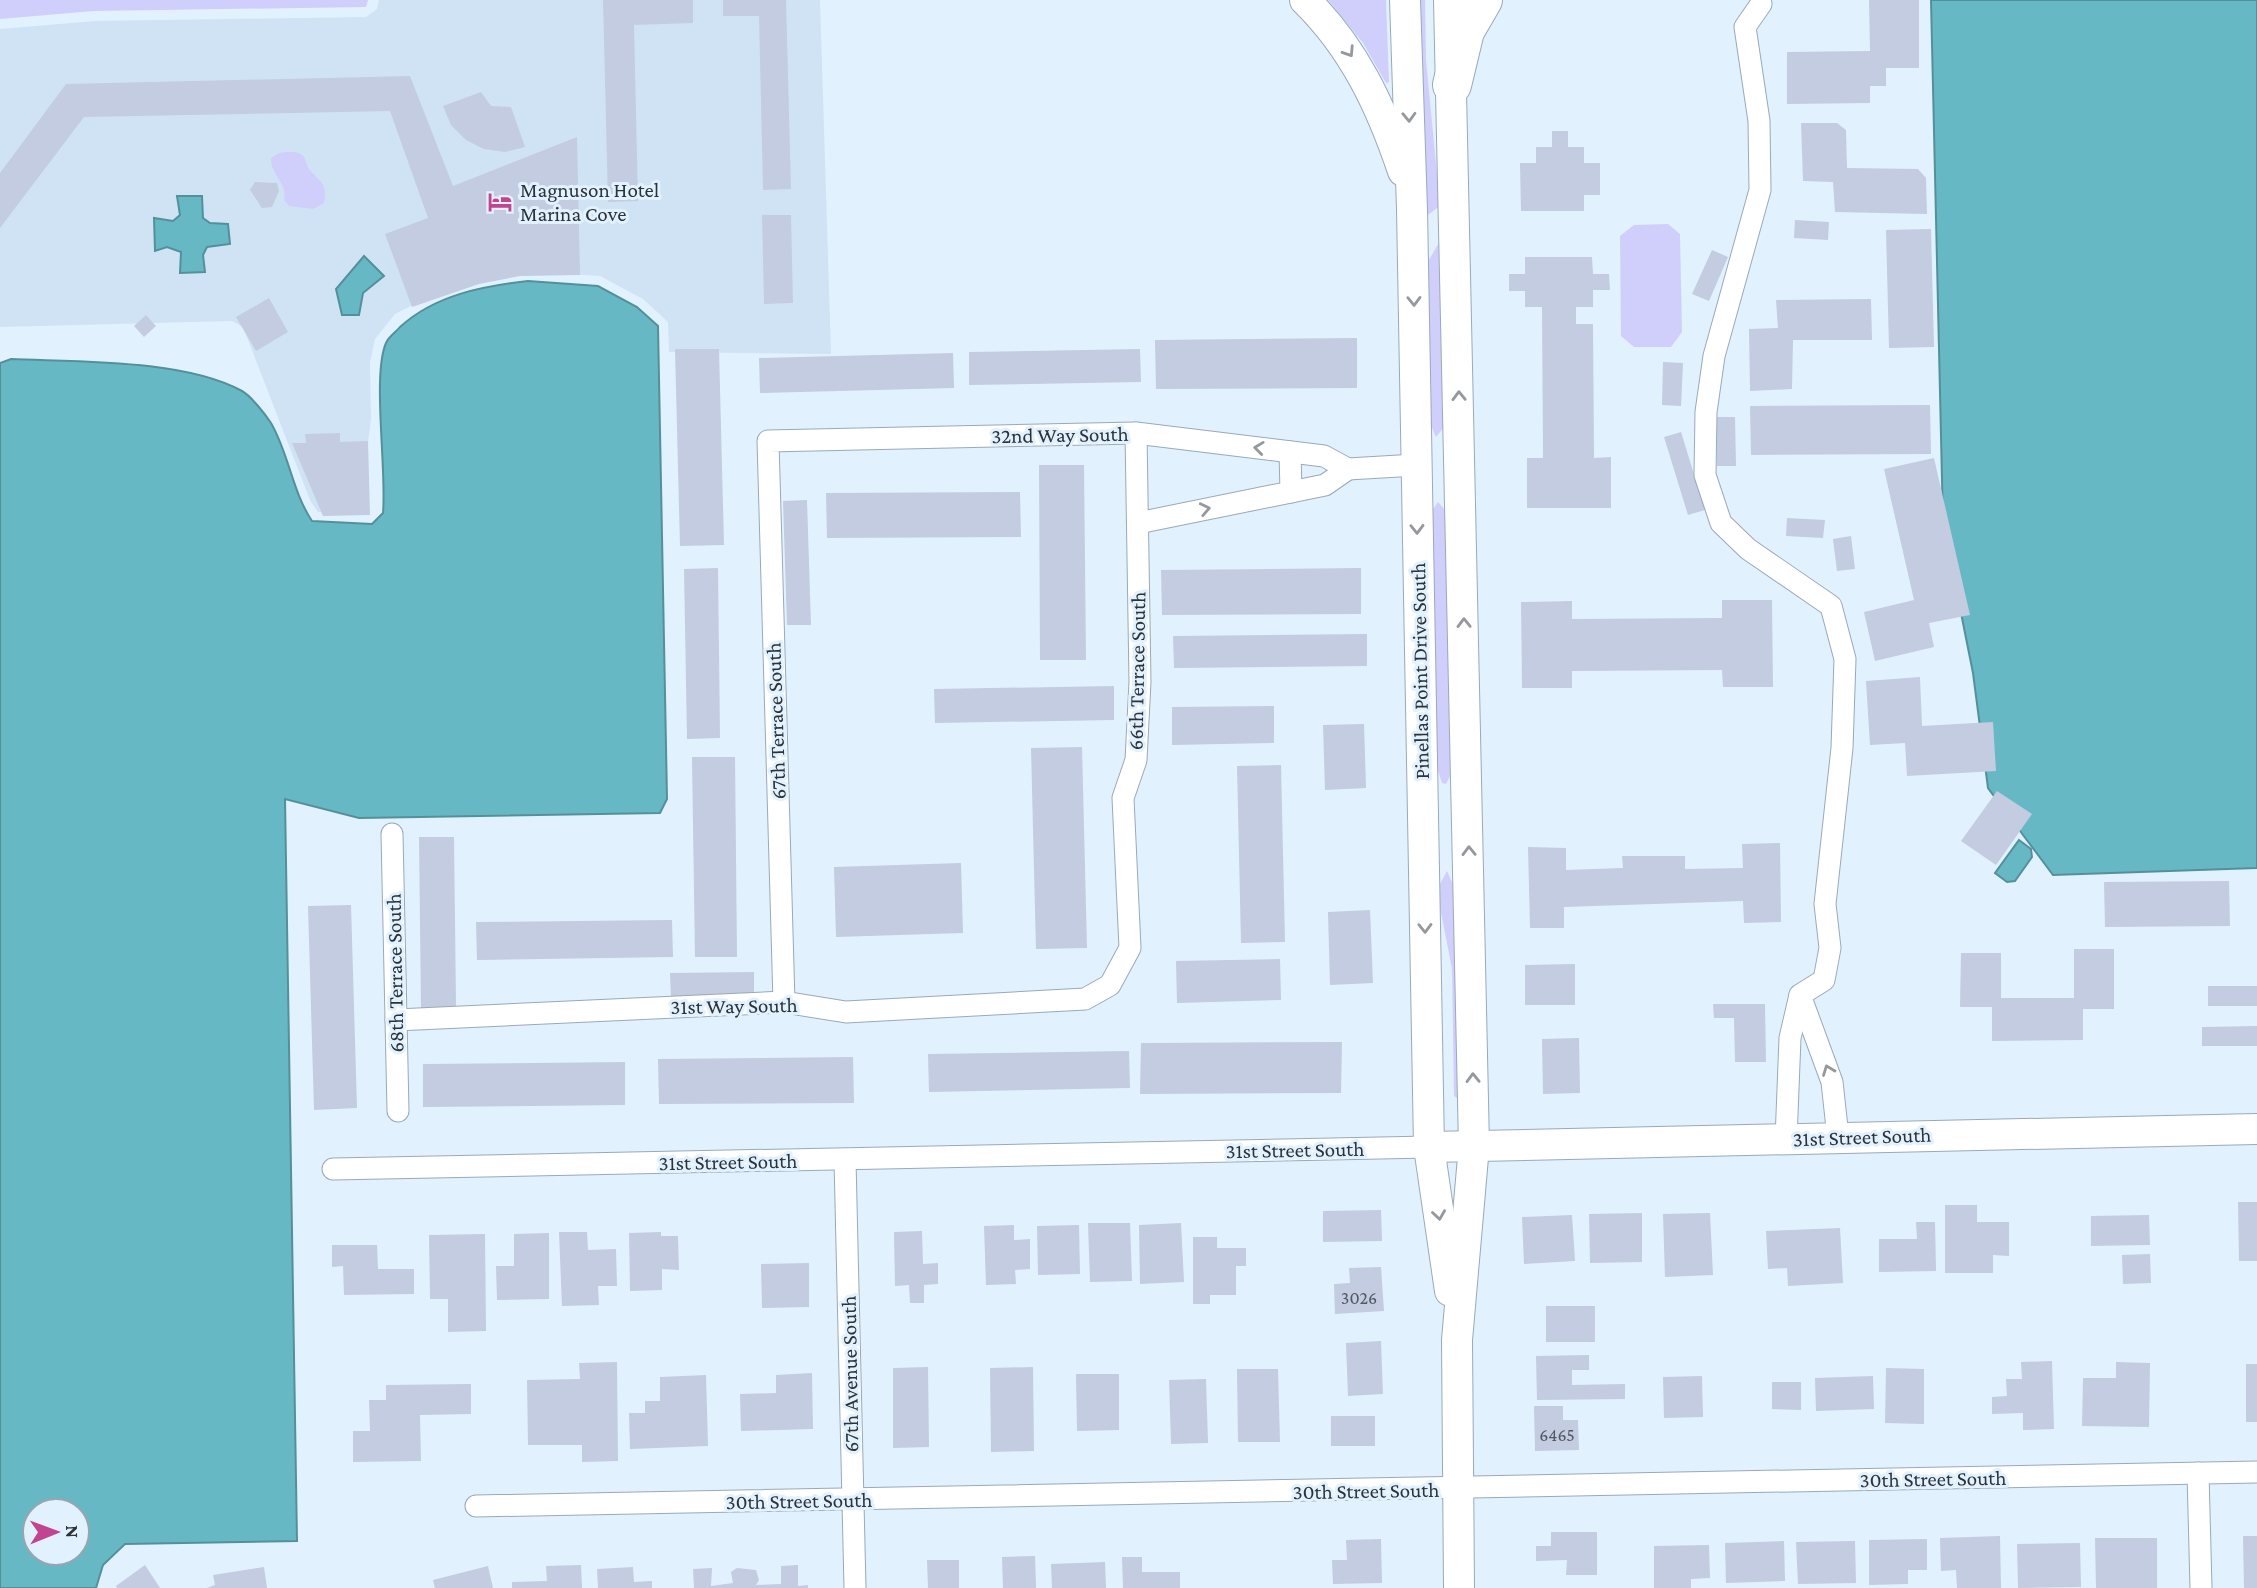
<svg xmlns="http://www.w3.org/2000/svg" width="2257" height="1588" viewBox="0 0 2257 1588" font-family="'Crimson Pro',serif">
  <rect width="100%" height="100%" fill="#e2f1fe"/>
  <path fill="#d0e3f4" d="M 379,0 L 820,0 L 831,354 L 669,352 L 668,322 L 643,299 L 600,276 L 529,271 L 448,287 L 395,314 L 375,339 L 370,363 L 371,419 L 359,514 L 318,512 L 310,500 L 243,327 L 232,321 L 0,327 L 0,29 L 95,21 L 366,17 L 377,9 Z"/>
  <g fill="#d0cffc">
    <path d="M 0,0 L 368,0 L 366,7 L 94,11 L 0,19 Z"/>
    <path d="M 1328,0 L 1386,0 L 1389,82 L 1386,83 L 1363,43 Z"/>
    <path d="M 1419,0 L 1425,0 L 1426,60 L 1440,206 L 1425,217 Z"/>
    <path d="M 279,153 C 286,152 296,150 302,155 C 306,158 306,165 309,169 C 320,182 328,184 324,203 L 313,209 L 289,206 L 284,200 C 288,183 270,175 271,158 Z"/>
    <path d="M 1668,224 L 1680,234 L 1682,332 L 1671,347 L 1634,347 L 1621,336 L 1620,236 L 1634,225 Z"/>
    <path d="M 1440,241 L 1444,427 L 1436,437 L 1428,419 L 1426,265 Z"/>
    <path d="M 1438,502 L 1446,511 L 1452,772 L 1446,784 L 1442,783 L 1435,761 L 1431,512 Z"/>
    <path d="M 1447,871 L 1455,889 L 1461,1096 L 1457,1098 L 1454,1096 L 1452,969 L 1438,897 L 1439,886 Z"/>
  </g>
  <g fill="#66b9c4" stroke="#54909a" stroke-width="2" fill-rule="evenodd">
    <path d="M 1931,0 L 2257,0 L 2257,868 L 2053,875 L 1988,788 L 1973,673 L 1943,523 Z"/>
    <path d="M 177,196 L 202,196 L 203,218 L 210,223 L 228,224 L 230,244 L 207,247 L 203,255 L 205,272 L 180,273 L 181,252 L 167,247 L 155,251 L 154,218 L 173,221 L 180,215 Z"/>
    <path d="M 364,256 L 384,276 L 363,293 L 359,315 L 342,315 L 336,289 Z"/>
    <path d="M 528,281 L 598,286 L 637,307 L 658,326 L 667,799 L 660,813 L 359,818 L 285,799 L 297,1541 L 125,1544 L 103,1565 L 96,1588 L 0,1588 L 0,363 L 11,359 C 77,362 184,359 242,391 C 251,396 265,414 271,423 C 289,454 292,491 312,521 L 372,524 L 383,513 C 387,471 372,375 386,343 C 388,337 396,332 400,327 C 435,295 483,286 528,281 ZM 35,1511 L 77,1511 L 77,1553 L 35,1553 Z"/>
    <path d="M 2019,840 L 2031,849 L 2032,857 L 2015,881 L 2007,882 L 1995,873 Z"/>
  </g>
  <g fill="#c3cce0">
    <path d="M 603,0 L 693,0 L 693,23 L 634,25 L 638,201 L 608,202 Z"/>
    <path d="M 723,0 L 786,0 L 791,189 L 763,190 L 759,16 L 723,16 Z"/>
    <path d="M 1869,0 L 1919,0 L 1919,68 L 1886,68 L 1886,86 L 1870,86 L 1870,103 L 1787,104 L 1787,52 L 1870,51 Z"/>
    <path d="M 410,76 L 453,186 L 577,137 L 580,275 L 520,276 L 479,284 L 412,307 L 385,234 L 428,218 L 390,111 L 84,117 L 0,228 L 0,173 L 66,84 Z"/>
    <path d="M 481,92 L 491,106 L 511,107 L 525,147 L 505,152 L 484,149 L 466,140 L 451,125 L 443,106 Z"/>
    <path d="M 1801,123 L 1837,123 L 1846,130 L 1847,168 L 1918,169 L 1926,178 L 1927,214 L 1835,212 L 1833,182 L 1803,181 Z"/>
    <path d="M 1552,131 L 1568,131 L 1568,147 L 1584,147 L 1584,163 L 1600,163 L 1600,195 L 1584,195 L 1584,211 L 1521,211 L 1520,163 L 1536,163 L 1536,147 L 1552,147 Z"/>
    <path d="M 255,182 L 277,183 L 279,191 L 272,207 L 262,208 L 250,190 Z"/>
    <path d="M 762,215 L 791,215 L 793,303 L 764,304 Z"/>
    <path d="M 1795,220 L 1829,222 L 1828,240 L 1794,238 Z"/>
    <path d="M 1931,229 L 1934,347 L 1889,348 L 1886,230 Z"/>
    <path d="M 1712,250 L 1728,257 L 1709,301 L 1692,294 Z"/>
    <path d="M 1525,257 L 1592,257 L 1593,274 L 1609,274 L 1610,290 L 1593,290 L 1593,307 L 1576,307 L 1576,324 L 1593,324 L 1594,458 L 1611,457 L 1611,508 L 1527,508 L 1527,458 L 1543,458 L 1542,307 L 1525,307 L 1525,291 L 1509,291 L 1509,274 L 1525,274 Z"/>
    <path d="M 269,298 L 288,332 L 256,351 L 236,317 Z"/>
    <path d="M 1871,299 L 1872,340 L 1793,340 L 1792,389 L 1750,391 L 1749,329 L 1778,328 L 1776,300 Z"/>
    <path d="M 146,315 L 156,326 L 144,337 L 134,326 Z"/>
    <path d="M 1357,338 L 1357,388 L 1156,389 L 1155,340 Z"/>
    <path d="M 675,349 L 719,349 L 724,545 L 680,546 Z"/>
    <path d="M 1140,349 L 1141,382 L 969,385 L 969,352 Z"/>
    <path d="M 953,353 L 954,388 L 760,393 L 759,358 Z"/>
    <path d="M 1663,362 L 1683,363 L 1681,406 L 1662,405 Z"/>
    <path d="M 1930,405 L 1931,454 L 1751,455 L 1750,406 Z"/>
    <path d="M 1717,417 L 1735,417 L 1736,466 L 1717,466 Z"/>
    <path d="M 1681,432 L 1705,510 L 1688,515 L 1664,437 Z"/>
    <path d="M 340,433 L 340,442 L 368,441 L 370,515 L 323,516 L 292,443 L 306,443 L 305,434 Z"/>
    <path d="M 1934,458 L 1970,615 L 1929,623 L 1934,647 L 1875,661 L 1864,612 L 1914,600 L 1884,469 Z"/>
    <path d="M 1039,465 L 1084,465 L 1086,660 L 1040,660 Z"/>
    <path d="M 1020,492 L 1021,537 L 827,538 L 826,493 Z"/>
    <path d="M 807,500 L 811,625 L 787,625 L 783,501 Z"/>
    <path d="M 1787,518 L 1825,520 L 1823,538 L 1786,536 Z"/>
    <path d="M 1851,536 L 1855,569 L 1837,571 L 1833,539 Z"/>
    <path d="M 718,568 L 720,738 L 687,739 L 684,569 Z"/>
    <path d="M 1361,568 L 1361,614 L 1162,615 L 1161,570 Z"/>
    <path d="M 1722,600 L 1772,600 L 1773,687 L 1723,687 L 1722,670 L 1572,671 L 1572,688 L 1522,688 L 1521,602 L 1572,601 L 1572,619 L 1722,618 Z"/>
    <path d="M 1367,634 L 1367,666 L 1174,668 L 1173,636 Z"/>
    <path d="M 1920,677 L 1922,726 L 1993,722 L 1996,771 L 1907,776 L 1905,743 L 1870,745 L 1866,681 Z"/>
    <path d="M 1114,686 L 1114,720 L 935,723 L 934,689 Z"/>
    <path d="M 1274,706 L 1274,743 L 1172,745 L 1172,707 Z"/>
    <path d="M 1364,724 L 1366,788 L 1325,790 L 1323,725 Z"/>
    <path d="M 1082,747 L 1087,948 L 1036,949 L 1031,748 Z"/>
    <path d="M 692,757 L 735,757 L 737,957 L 695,957 Z"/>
    <path d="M 1281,765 L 1285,942 L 1241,943 L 1237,766 Z"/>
    <path d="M 1997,791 L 2032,814 L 1996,865 L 1961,841 Z"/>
    <path d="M 419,837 L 454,837 L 456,1007 L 421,1008 Z"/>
    <path d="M 1780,843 L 1781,922 L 1744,923 L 1743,901 L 1564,907 L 1564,928 L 1530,928 L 1528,847 L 1566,848 L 1566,870 L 1623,868 L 1622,856 L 1685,856 L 1685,869 L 1743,868 L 1742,844 Z"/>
    <path d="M 961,863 L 963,933 L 836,937 L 834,867 Z"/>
    <path d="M 2229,881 L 2230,926 L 2105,927 L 2104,882 Z"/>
    <path d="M 351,905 L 357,1108 L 314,1110 L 308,906 Z"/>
    <path d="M 1370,910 L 1373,983 L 1330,985 L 1328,912 Z"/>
    <path d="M 672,920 L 673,957 L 477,960 L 476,922 Z"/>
    <path d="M 2074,949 L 2114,949 L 2114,1009 L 2083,1009 L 2083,1040 L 1992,1041 L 1992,1007 L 1960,1007 L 1961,953 L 2001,953 L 2001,998 L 2074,998 Z"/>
    <path d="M 1280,959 L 1281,1000 L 1177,1003 L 1176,961 Z"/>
    <path d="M 1575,964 L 1575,1005 L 1525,1005 L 1525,965 Z"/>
    <path d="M 754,972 L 754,996 L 671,998 L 670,973 Z"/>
    <rect x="2208" y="986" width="49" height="20"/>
    <path d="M 1713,1004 L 1765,1004 L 1766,1062 L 1735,1062 L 1734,1018 L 1714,1018 Z"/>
    <path d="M 2257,1026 L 2257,1046 L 2202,1046 L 2202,1027 Z"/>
    <path d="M 1579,1038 L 1580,1093 L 1543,1094 L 1542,1039 Z"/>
    <path d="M 1342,1042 L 1341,1093 L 1140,1094 L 1141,1043 Z"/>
    <path d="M 1129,1051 L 1130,1088 L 929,1092 L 928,1054 Z"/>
    <path d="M 853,1057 L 854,1103 L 659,1104 L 658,1059 Z"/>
    <path d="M 625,1062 L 625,1105 L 423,1107 L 423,1064 Z"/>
    <path d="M 2238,1202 L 2257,1202 L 2257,1261 L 2239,1261 Z"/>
    <path d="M 1945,1205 L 1977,1205 L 1977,1222 L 2009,1222 L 2009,1256 L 1993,1255 L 1993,1273 L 1945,1273 Z"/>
    <path d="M 1381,1210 L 1382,1241 L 1323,1242 L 1323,1211 Z"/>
    <path d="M 1642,1213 L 1642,1262 L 1590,1263 L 1589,1214 Z"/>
    <path d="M 1710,1213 L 1713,1275 L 1665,1277 L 1663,1214 Z"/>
    <path d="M 1572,1215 L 1575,1261 L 1524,1264 L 1522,1217 Z"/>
    <path d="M 2149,1215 L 2150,1245 L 2091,1246 L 2091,1216 Z"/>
    <path d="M 1916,1222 L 1935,1222 L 1936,1271 L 1879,1272 L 1879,1239 L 1917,1239 Z"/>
    <path d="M 1088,1223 L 1130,1223 L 1132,1281 L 1090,1282 Z"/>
    <path d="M 1181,1223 L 1184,1282 L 1140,1284 L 1139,1225 Z"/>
    <path d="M 1014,1225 L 1014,1240 L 1030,1239 L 1030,1269 L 1015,1270 L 1016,1284 L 986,1285 L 984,1226 Z"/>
    <path d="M 1079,1225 L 1080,1274 L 1038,1275 L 1037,1226 Z"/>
    <path d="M 1840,1228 L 1843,1283 L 1788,1286 L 1787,1268 L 1768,1269 L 1766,1231 Z"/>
    <path d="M 922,1231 L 923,1264 L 938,1263 L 938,1284 L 924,1285 L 924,1303 L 910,1303 L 909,1285 L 895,1286 L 894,1232 Z"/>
    <path d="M 559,1232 L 587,1232 L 588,1250 L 616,1249 L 617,1286 L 598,1286 L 599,1305 L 562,1306 Z"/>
    <path d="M 661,1232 L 661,1236 L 678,1236 L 679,1270 L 662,1269 L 662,1290 L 630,1291 L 629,1233 Z"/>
    <path d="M 549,1233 L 549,1299 L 497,1300 L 496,1266 L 514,1266 L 514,1234 Z"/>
    <path d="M 485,1234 L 486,1331 L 448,1332 L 448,1299 L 430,1299 L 429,1235 Z"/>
    <path d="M 1193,1237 L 1217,1237 L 1217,1248 L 1246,1248 L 1246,1266 L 1236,1266 L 1236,1295 L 1210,1295 L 1210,1304 L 1193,1304 Z"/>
    <path d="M 332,1245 L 377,1245 L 378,1269 L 414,1269 L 414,1294 L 344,1295 L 343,1266 L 332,1267 Z"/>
    <path d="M 2150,1254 L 2151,1283 L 2123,1284 L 2122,1255 Z"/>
    <path d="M 809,1263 L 809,1307 L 762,1308 L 761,1264 Z"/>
    <path d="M 1381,1267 L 1384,1311 L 1335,1314 L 1334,1284 L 1350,1283 L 1349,1268 Z"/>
    <rect x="1546" y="1306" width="49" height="36"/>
    <path d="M 1381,1341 L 1383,1394 L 1348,1396 L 1346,1343 Z"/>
    <path d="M 1589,1355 L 1589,1370 L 1572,1370 L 1572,1385 L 1625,1384 L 1625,1399 L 1537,1400 L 1536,1356 Z"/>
    <path d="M 2052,1361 L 2054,1429 L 2023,1430 L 2023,1413 L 1992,1414 L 1992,1397 L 2007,1396 L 2006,1379 L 2022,1379 L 2021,1362 Z"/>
    <path d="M 617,1362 L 618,1461 L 582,1462 L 582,1445 L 528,1445 L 527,1380 L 580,1379 L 579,1363 Z"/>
    <path d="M 2116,1362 L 2150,1363 L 2149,1427 L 2082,1426 L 2083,1378 L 2116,1378 Z"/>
    <rect x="2246" y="1364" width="11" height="58"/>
    <path d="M 928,1367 L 929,1447 L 893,1448 L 893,1368 Z"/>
    <path d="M 1033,1367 L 1034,1451 L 991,1452 L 990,1368 Z"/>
    <path d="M 1886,1368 L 1924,1369 L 1924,1424 L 1885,1423 Z"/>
    <path d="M 1237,1369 L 1278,1369 L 1280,1442 L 1238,1442 Z"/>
    <path d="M 812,1373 L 813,1429 L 741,1431 L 740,1394 L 776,1393 L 776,1375 Z"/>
    <path d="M 1076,1374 L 1119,1374 L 1119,1430 L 1077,1431 Z"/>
    <path d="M 706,1375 L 708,1446 L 630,1449 L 629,1413 L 645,1413 L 645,1401 L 660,1401 L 660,1377 Z"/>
    <path d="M 1702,1376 L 1703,1417 L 1664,1418 L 1663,1377 Z"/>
    <path d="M 1873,1376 L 1874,1409 L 1816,1411 L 1815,1378 Z"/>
    <path d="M 1206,1379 L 1208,1443 L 1171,1444 L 1169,1380 Z"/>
    <path d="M 1772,1382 L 1801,1382 L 1801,1410 L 1772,1409 Z"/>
    <path d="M 471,1384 L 471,1414 L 420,1415 L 421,1461 L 353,1462 L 353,1431 L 370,1431 L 369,1400 L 386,1400 L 386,1385 Z"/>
    <path d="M 1534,1406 L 1563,1406 L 1563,1420 L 1578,1420 L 1579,1450 L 1535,1451 Z"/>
    <rect x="1331" y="1416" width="44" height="30"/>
    <path d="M 1551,1532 L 1597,1532 L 1597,1575 L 1566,1575 L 1567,1560 L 1536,1561 L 1536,1546 L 1551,1546 Z"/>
    <path d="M 2000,1536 L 2001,1588 L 1957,1588 L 1956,1570 L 1941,1571 L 1940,1538 Z"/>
    <path d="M 2243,1536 L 2257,1536 L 2257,1588 L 2244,1588 Z"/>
    <path d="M 2095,1538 L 2157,1538 L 2157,1588 L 2096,1588 Z"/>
    <path d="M 1381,1539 L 1382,1583 L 1333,1584 L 1332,1560 L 1347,1560 L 1346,1540 Z"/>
    <path d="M 1927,1539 L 1927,1570 L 1908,1570 L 1908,1584 L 1869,1585 L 1869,1540 Z"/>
    <path d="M 1784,1541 L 1785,1581 L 1726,1583 L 1725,1543 Z"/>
    <path d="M 1855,1541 L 1856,1583 L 1798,1584 L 1796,1542 Z"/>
    <path d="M 2080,1543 L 2081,1587 L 2018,1588 L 2017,1544 Z"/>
    <path d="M 1709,1545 L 1710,1578 L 1691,1579 L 1691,1588 L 1654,1588 L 1654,1546 Z"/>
    <path d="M 1035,1556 L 1036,1588 L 1003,1588 L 1002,1557 Z"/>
    <path d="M 1122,1557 L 1142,1557 L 1142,1572 L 1180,1572 L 1180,1588 L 1123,1588 Z"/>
    <path d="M 927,1560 L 959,1560 L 959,1588 L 928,1588 Z"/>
    <path d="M 1105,1562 L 1106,1588 L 1052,1588 L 1051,1564 Z"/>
    <path d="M 145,1565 L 160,1588 L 117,1588 L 116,1586 Z"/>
    <path d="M 581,1565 L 582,1588 L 512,1588 L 512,1582 L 547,1581 L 546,1566 Z"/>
    <path d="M 798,1565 L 798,1586 L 808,1585 L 808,1588 L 694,1588 L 693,1569 L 712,1568 L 711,1586 L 733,1583 L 731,1572 L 737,1568 L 756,1570 L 759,1580 L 756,1585 L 781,1584 L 781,1566 Z"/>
    <path d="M 488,1566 L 493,1588 L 435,1588 L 433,1580 Z"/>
    <path d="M 264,1567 L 267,1588 L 207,1588 L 215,1585 L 213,1575 Z"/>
    <path d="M 633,1567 L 634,1582 L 652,1581 L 652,1588 L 598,1588 L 597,1569 Z"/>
  </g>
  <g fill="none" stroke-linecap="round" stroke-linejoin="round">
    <g stroke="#99a9b9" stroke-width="23">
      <g id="street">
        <path d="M 1761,4 L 1745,27 L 1759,121 L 1760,190 L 1714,356 L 1706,412 L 1705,475 L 1721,523 L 1748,549 L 1831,606 L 1845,659 L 1842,748 L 1825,904 L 1830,948 L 1824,980 L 1800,995 L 1790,1038 L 1786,1140"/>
        <path d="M 1290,452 L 1291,492"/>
        <path d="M 1138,523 L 1325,485 L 1348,469"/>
        <path d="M 392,834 L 398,1111"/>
        <path d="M 1800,995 L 1832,1082 L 1838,1137"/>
        <path d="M 784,1002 L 768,441 L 1136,433 L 1324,456 L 1348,469 L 1416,465"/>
        <path d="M 396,1020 L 784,1002 L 846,1012 L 1085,999 L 1110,985 L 1130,948 L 1123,798 L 1136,760 L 1140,682 L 1136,433"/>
        <path d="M 845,1160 L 855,1588"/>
        <path d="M 333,1169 L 1429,1147"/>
        <path d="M 2198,1473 L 2201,1588"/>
        <path d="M 476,1506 L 2257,1472"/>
      </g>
    </g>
    <g stroke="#99a9b9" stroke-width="32">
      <g id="secondary">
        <path d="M 1305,0 C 1354,48 1381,106 1403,171"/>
        <path d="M 1405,0 L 1412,209 L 1429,1147 L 1450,1291"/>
        <path d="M 1449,0 L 1474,1146 L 1457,1340 L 1459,1588"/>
        <path d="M 1429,1147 L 2257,1129"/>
      </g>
    </g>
    <g stroke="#99a9b9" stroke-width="40">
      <path id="highway" d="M 1452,85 L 1465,31 L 1483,0"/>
    </g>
    <use href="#street" stroke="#fff" stroke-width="21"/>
    <use href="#secondary" stroke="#fff" stroke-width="30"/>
    <use href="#highway" stroke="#fff" stroke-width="38"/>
  </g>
  <defs><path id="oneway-chevron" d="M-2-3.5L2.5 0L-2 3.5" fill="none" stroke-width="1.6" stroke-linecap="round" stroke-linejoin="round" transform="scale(1.75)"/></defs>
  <g stroke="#95989c">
    <use href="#oneway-chevron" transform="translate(1349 52) rotate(57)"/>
    <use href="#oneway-chevron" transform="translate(1409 117) rotate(88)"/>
    <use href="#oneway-chevron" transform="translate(1414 301) rotate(89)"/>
    <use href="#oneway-chevron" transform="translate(1459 396) rotate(-91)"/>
    <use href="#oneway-chevron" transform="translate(1259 448) rotate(-173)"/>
    <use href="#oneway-chevron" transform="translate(1205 509) rotate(-12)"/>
    <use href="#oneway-chevron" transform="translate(1417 529) rotate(89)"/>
    <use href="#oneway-chevron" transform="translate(1464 623) rotate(-91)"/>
    <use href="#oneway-chevron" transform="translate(1469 851) rotate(-91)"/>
    <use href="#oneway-chevron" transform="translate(1425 928) rotate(89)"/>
    <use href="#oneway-chevron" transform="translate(1828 1070) rotate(-111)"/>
    <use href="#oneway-chevron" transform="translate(1473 1078) rotate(-91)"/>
    <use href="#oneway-chevron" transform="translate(1439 1215) rotate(82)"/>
  </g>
  <defs>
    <g id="hotel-bare" transform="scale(1.89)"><path d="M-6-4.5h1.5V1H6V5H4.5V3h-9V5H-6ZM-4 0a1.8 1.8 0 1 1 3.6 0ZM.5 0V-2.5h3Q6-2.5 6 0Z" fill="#c14391" stroke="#e2f1fe" stroke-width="2.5" paint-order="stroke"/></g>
  </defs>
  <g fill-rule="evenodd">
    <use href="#hotel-bare" x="500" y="202"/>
  </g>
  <g text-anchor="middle" stroke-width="6" stroke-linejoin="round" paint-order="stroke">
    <g font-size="18" fill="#515862">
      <text x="1359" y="1304">3026</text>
      <text x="1557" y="1441">6465</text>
    </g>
    <g font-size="21" fill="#2b3238" stroke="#e2f1fe" text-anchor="start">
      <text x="520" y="197">Magnuson Hotel<tspan x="520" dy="24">Marina Cove</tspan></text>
    </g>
    <g font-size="21" fill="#2b3238" stroke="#e2f1fe">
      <text transform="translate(1060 435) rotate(-1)" y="7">32nd Way South</text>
      <text transform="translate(1137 671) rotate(-89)" y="7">66th Terrace South</text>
      <text transform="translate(1420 671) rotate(-91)" y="7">Pinellas Point Drive South</text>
      <text transform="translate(776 721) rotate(-92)" y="7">67th Terrace South</text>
      <text transform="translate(395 973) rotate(-91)" y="7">68th Terrace South</text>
      <text transform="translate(734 1006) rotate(-1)" y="7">31st Way South</text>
      <text transform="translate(1862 1137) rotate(-2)" y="7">31st Street South</text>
      <text transform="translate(1295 1150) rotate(-1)" y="7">31st Street South</text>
      <text transform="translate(728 1162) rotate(-1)" y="7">31st Street South</text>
      <text transform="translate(850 1374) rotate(-91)" y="7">67th Avenue South</text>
      <text transform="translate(1933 1479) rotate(-1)" y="7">30th Street South</text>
      <text transform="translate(1366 1491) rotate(-1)" y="7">30th Street South</text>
      <text transform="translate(799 1501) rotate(-1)" y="7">30th Street South</text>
    </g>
  </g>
  <g transform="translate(56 1532) rotate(89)"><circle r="33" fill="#e2f1fe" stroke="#99a5af" stroke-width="2"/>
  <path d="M0-5L12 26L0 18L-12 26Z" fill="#c14391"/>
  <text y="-10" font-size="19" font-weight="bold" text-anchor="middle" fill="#2b3238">N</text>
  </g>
</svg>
